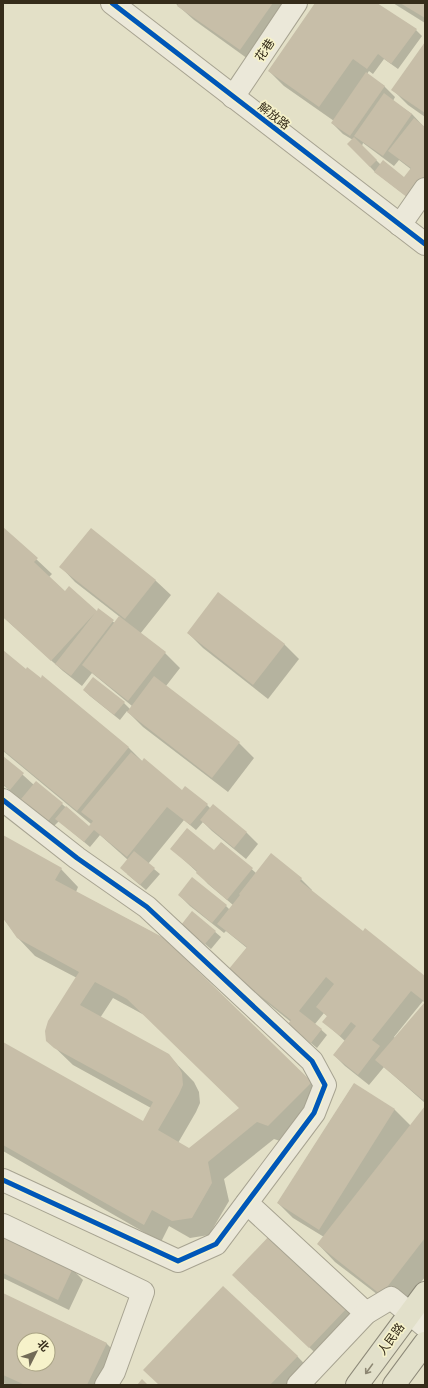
<svg xmlns="http://www.w3.org/2000/svg" width="428" height="1388" viewBox="0 0 428 1388" font-family="'IBM Plex Serif','Noto Sans SC',serif">
  <rect width="100%" height="100%" fill="#e3e0c7"/>
  <g fill="#0003" fill-rule="evenodd">
    <path d="M 175,3 L 298,3 L 255,64 L 194,20 Z"/>
    <path d="M 317,3 L 375,3 L 416,30 L 422,36 L 398,69 L 384,59 L 373,74 L 369,71 L 367,74 L 384,86 L 395,97 L 393,101 L 412,114 L 425,128 L 419,206 L 375,172 L 348,144 L 353,140 L 343,134 L 332,123 L 334,121 L 284,86 L 269,71 ZM 363,143 L 394,166 L 399,160 L 412,170 L 408,181 L 381,165 L 362,146 Z"/>
    <path d="M 393,3 L 425,3 L 425,23 Z"/>
    <path d="M 425,43 L 425,117 L 408,105 L 393,90 Z"/>
    <path d="M 3,528 L 52,574 L 49,577 L 65,592 L 115,623 L 120,617 L 75,582 L 61,567 L 91,529 L 156,581 L 171,595 L 140,634 L 165,653 L 180,668 L 166,686 L 239,743 L 254,758 L 228,792 L 143,727 L 127,711 L 120,720 L 90,696 L 84,690 L 124,703 L 130,709 L 132,706 L 92,673 L 82,686 L 63,671 L 3,617 Z"/>
    <path d="M 188,633 L 284,644 L 299,659 L 268,699 L 203,648 Z"/>
    <path d="M 3,652 L 26,670 L 40,679 L 43,677 L 129,748 L 143,762 L 182,791 L 207,805 L 211,809 L 213,805 L 247,833 L 258,844 L 246,859 L 212,831 L 203,822 L 196,830 L 184,820 L 148,864 L 160,874 L 146,890 L 127,874 L 128,860 L 100,835 L 90,847 L 59,821 L 54,826 L 22,799 L 22,800 L 3,785 L 3,757 L 34,785 L 62,804 L 92,830 L 91,824 L 3,751 Z"/>
    <path d="M 3,836 L 61,869 L 78,887 L 76,892 L 163,938 L 329,1100 L 286,1143 L 274,1139 L 224,1179 L 229,1201 L 209,1235 L 190,1238 L 169,1226 L 161,1242 L 3,1151 L 3,1043 L 143,1123 L 151,1108 L 73,1065 L 47,1040 L 77,978 L 35,956 L 18,938 L 3,918 ZM 113,998 L 146,1016 L 240,1108 L 189,1149 L 178,1143 L 196,1112 L 200,1103 L 199,1092 L 194,1082 L 168,1055 L 100,1018 Z"/>
    <path d="M 222,843 L 256,873 L 301,879 L 312,890 L 311,891 L 363,933 L 425,978 L 425,1003 L 423,1001 L 394,1037 L 395,1038 L 425,1003 L 425,1103 L 384,1067 L 369,1085 L 345,1066 L 334,1055 L 345,1041 L 324,1022 L 328,1017 L 324,1013 L 315,1024 L 327,1035 L 317,1048 L 295,1030 L 289,1024 L 291,1022 L 245,985 L 247,948 L 226,931 L 224,933 L 190,906 L 179,895 L 226,906 L 230,910 L 233,905 L 208,884 L 197,872 L 172,849 L 215,852 Z"/>
    <path d="M 192,912 L 221,937 L 211,949 L 188,930 Z"/>
    <path d="M 354,1084 L 395,1110 L 411,1126 L 425,1108 L 425,1277 L 399,1311 L 335,1262 L 318,1244 L 324,1237 L 293,1218 L 278,1203 Z"/>
    <path d="M 3,1235 L 72,1269 L 83,1280 L 69,1310 L 3,1278 Z"/>
    <path d="M 272,1235 L 363,1321 L 325,1362 L 248,1290 Z"/>
    <path d="M 3,1294 L 106,1343 L 124,1361 L 112,1385 L 8,1385 L 3,1383 ZM 24,1340 L 48,1340 L 48,1364 L 24,1364 Z"/>
    <path d="M 297,1356 L 314,1374 L 304,1385 L 160,1385 Z"/>
  </g>
  <g fill="#c7bea8" fill-rule="evenodd">
    <path d="M 179,3 L 273,3 L 240,50 L 177,6 Z"/>
    <path d="M 315,3 L 377,3 L 417,29 L 391,64 L 378,54 L 367,69 L 353,59 L 319,107 L 268,71 Z"/>
    <path d="M 400,3 L 425,3 L 425,18 Z"/>
    <path d="M 425,42 L 425,113 L 391,90 Z"/>
    <path d="M 366,72 L 385,86 L 350,136 L 331,123 Z"/>
    <path d="M 384,93 L 412,114 L 383,156 L 354,136 Z"/>
    <path d="M 414,118 L 425,127 L 425,184 L 412,201 L 374,172 L 383,160 L 404,177 L 411,168 L 388,151 Z"/>
    <path d="M 354,137 L 377,160 L 370,167 L 347,144 Z"/>
    <path d="M 3,527 L 38,558 L 34,562 L 65,591 L 69,586 L 97,611 L 98,608 L 114,620 L 71,676 L 55,664 L 95,613 L 51,661 L 3,617 Z"/>
    <path d="M 91,528 L 156,580 L 125,619 L 59,567 Z"/>
    <path d="M 218,592 L 285,644 L 253,685 L 187,633 Z"/>
    <path d="M 119,616 L 166,652 L 128,701 L 82,665 Z"/>
    <path d="M 3,650 L 26,669 L 27,667 L 41,678 L 42,675 L 129,747 L 77,811 L 3,750 Z"/>
    <path d="M 154,676 L 240,742 L 212,778 L 127,712 Z"/>
    <path d="M 93,677 L 125,702 L 114,715 L 83,690 Z"/>
    <path d="M 131,752 L 142,761 L 144,758 L 182,790 L 185,786 L 208,804 L 190,825 L 167,807 L 127,857 L 94,830 L 84,842 L 55,819 L 66,806 L 89,826 L 93,821 L 81,812 Z"/>
    <path d="M 3,756 L 24,773 L 10,790 L 3,784 Z"/>
    <path d="M 36,781 L 63,803 L 48,821 L 21,799 Z"/>
    <path d="M 213,804 L 247,832 L 234,848 L 200,820 Z"/>
    <path d="M 187,828 L 214,850 L 221,842 L 253,868 L 227,900 L 196,873 L 197,871 L 170,849 Z"/>
    <path d="M 3,835 L 62,868 L 55,880 L 164,938 L 312,1082 L 268,1126 L 257,1122 L 208,1162 L 212,1183 L 192,1218 L 172,1221 L 152,1210 L 144,1225 L 3,1145 L 3,1042 L 143,1121 L 153,1102 L 54,1048 L 46,1041 L 45,1031 L 48,1021 L 79,972 L 17,938 L 3,918 ZM 95,982 L 127,999 L 239,1108 L 189,1148 L 158,1130 L 179,1094 L 183,1085 L 182,1073 L 177,1064 L 169,1054 L 80,1005 Z"/>
    <path d="M 134,851 L 155,868 L 140,885 L 120,868 Z"/>
    <path d="M 271,853 L 302,878 L 300,881 L 363,931 L 365,928 L 425,976 L 425,1002 L 411,991 L 372,1040 L 380,1046 L 358,1075 L 333,1055 L 356,1026 L 351,1022 L 340,1036 L 322,1022 L 327,1016 L 316,1007 L 334,984 L 326,977 L 299,1011 L 322,1029 L 311,1043 L 288,1024 L 291,1020 L 228,970 L 247,947 L 217,924 L 240,895 L 239,894 Z"/>
    <path d="M 192,877 L 227,905 L 212,923 L 178,895 Z"/>
    <path d="M 192,911 L 216,931 L 205,944 L 181,925 Z"/>
    <path d="M 425,1002 L 425,1098 L 423,1100 L 375,1060 Z"/>
    <path d="M 354,1083 L 395,1109 L 319,1230 L 277,1203 Z"/>
    <path d="M 425,1106 L 425,1238 L 381,1295 L 317,1244 Z"/>
    <path d="M 272,1233 L 349,1306 L 309,1348 L 232,1275 Z"/>
    <path d="M 3,1234 L 73,1268 L 58,1300 L 3,1273 Z"/>
    <path d="M 223,1286 L 298,1356 L 270,1385 L 159,1385 L 143,1370 Z"/>
    <path d="M 3,1293 L 107,1343 L 87,1385 L 25,1385 L 3,1375 ZM 24,1340 L 48,1340 L 48,1364 L 24,1364 Z"/>
    <path d="M 142,1379 L 148,1385 L 137,1385 Z"/>
  </g>
  <g fill="none" stroke-linecap="round" stroke-linejoin="round">
    <g stroke="#a7a391" stroke-width="24">
      <g id="minor">
        <path d="M 233,97 L 296,3"/>
        <path d="M 400,225 L 425,189"/>
        <path d="M 3,800 L 77,858 L 147,907 L 312,1061 L 325,1085 L 314,1113 L 216,1244 L 178,1261 L 3,1180"/>
        <path d="M 247,1203 L 366,1313"/>
        <path d="M 3,1225 L 143,1292 L 114,1372 L 106,1385"/>
        <path d="M 298,1385 L 366,1313 L 391,1298 L 425,1326"/>
      </g>
    </g>
    <g stroke="#a7a391" stroke-width="24">
      <path id="tertiary" d="M 112,3 L 425,244"/>
    </g>
    <g stroke="#8c8878" stroke-width="24">
      <g id="primary">
        <path d="M 357,1385 L 425,1293"/>
        <path d="M 394,1385 L 425,1343"/>
      </g>
    </g>
    <use href="#minor" stroke="#ebe8d9" stroke-width="22"/>
    <use href="#tertiary" stroke="#ebe8d9" stroke-width="22"/>
    <use href="#primary" stroke="#e2e0ca" stroke-width="22"/>
    <g stroke="#f6f2ca" stroke-width="8">
      <g id="cycleway">
        <path d="M 112,3 L 425,244"/>
        <path d="M 3,800 L 77,858 L 147,907 L 312,1061 L 325,1085 L 314,1113 L 216,1244 L 178,1261 L 3,1180"/>
      </g>
    </g>
    <use href="#cycleway" stroke="#0057b8" stroke-width="5"/>
  </g>
  <defs><path id="oneway-shaft" d="M-6 0H5M1.5-3L5.5 0L1.5 3" fill="none" stroke-width="1.6" stroke-linecap="round" stroke-linejoin="round"/></defs>
  <use stroke="#8c8672" href="#oneway-shaft" transform="translate(369 1369) rotate(126)"/>
  <g text-anchor="middle" stroke-width="3.5" stroke-linejoin="round" paint-order="stroke">
    <g font-size="12" fill="#352c1a" stroke="#f6f2ca">
      <text transform="translate(265 50) rotate(-56)" y="4">花巷</text>
      <text transform="translate(274 116) rotate(38)" y="4">解放路</text>
      <text transform="translate(391 1339) rotate(-54)" y="4">人民路</text>
    </g>
  </g>
  <rect width="428" height="1388" fill="none" stroke="#352c1a" stroke-width="8"/>
  <g transform="translate(36 1352) rotate(48)"><circle r="19" fill="#f6f2ca" stroke="#a9a384"/>
  <path d="M0-3L7 15L0 10L-7 15Z" fill="#726b57"/>
  <text y="-6" font-size="11" font-weight="bold" text-anchor="middle" fill="#352c1a">北</text>
  </g>
</svg>
